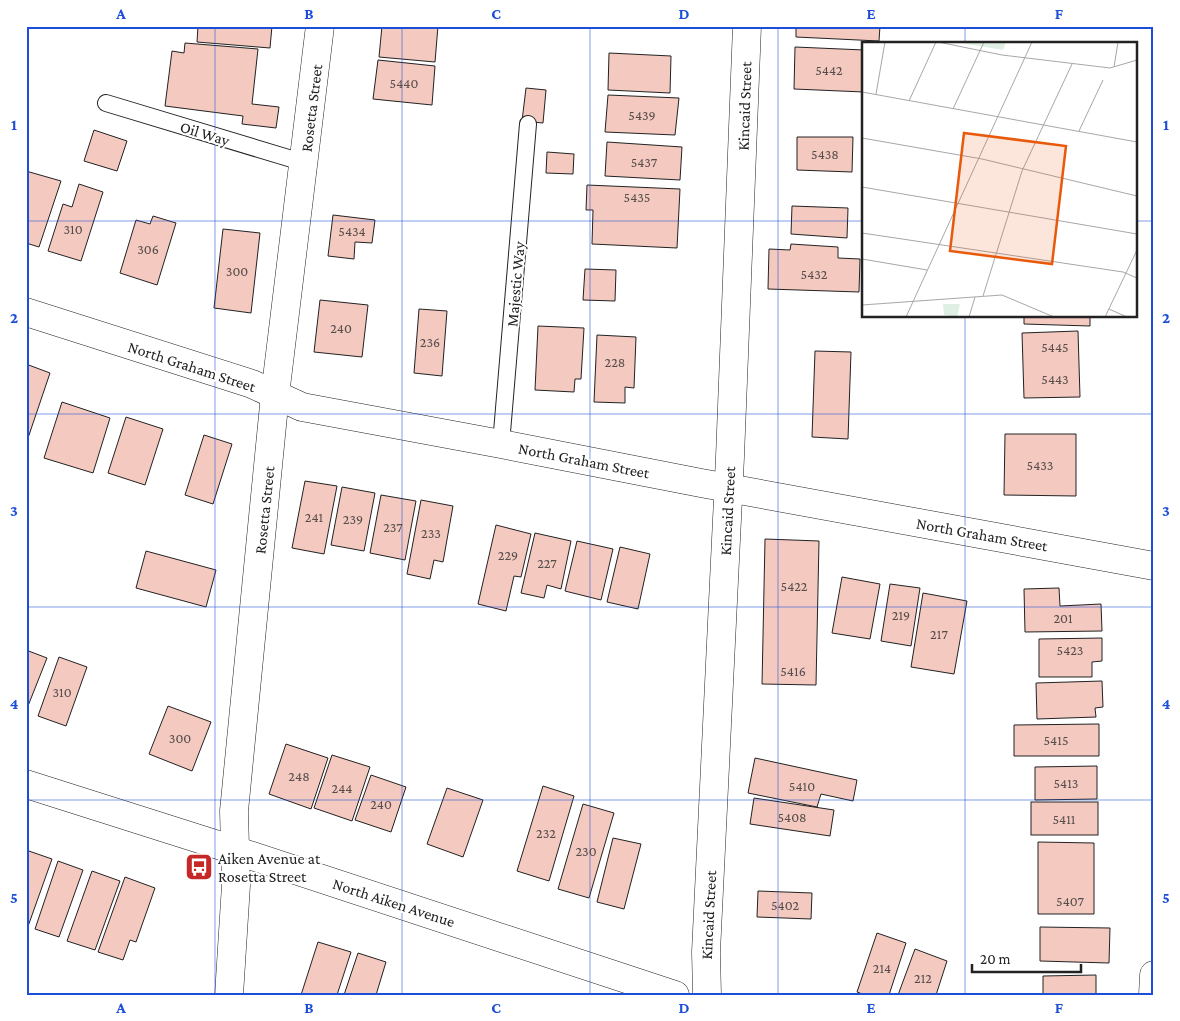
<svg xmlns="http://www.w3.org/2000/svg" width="1180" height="1021" viewBox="0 0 1180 1021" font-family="'Crimson Pro',serif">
  <rect width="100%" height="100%" fill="#fff"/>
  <g fill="#f3c9c0" stroke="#222">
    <path d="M 198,26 L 272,26 L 270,48 L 197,42 Z"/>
    <path d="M 382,26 L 438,26 L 435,62 L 379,57 Z"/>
    <path d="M 796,26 L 880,26 L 879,41 L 796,37 Z"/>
    <path d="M 185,43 L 258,49 L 252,104 L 279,107 L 276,128 L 242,124 L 243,116 L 165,106 L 172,51 L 184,53 Z"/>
    <path d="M 795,47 L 864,50 L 864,92 L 794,89 Z"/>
    <path d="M 609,53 L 671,56 L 670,93 L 608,90 Z"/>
    <path d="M 378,60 L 435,66 L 432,105 L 373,99 Z"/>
    <path d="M 526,88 L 546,90 L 543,123 L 522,121 Z"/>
    <path d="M 608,95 L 679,98 L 675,135 L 605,132 Z"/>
    <path d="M 94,130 L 127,141 L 117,171 L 84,161 Z"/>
    <path d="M 797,137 L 853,137 L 852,172 L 797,170 Z"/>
    <path d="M 607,142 L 682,147 L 680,180 L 605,176 Z"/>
    <path d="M 547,152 L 574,154 L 573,174 L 546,173 Z"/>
    <path d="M 26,171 L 61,181 L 39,247 L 26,243 Z"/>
    <path d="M 79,184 L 103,192 L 81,261 L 48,251 L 63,204 L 72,207 Z"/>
    <path d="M 587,185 L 680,189 L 677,248 L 592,244 L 593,210 L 586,210 Z"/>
    <path d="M 792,206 L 848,208 L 847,238 L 791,234 Z"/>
    <path d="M 333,215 L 375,220 L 372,243 L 355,242 L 354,259 L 328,256 Z"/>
    <path d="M 153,216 L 176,223 L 157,285 L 120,273 L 136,220 L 150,224 Z"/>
    <path d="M 223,229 L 260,233 L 251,313 L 214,308 Z"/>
    <path d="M 791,244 L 838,247 L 838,258 L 860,259 L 859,292 L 768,289 L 769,249 L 790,250 Z"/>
    <path d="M 585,269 L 616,270 L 615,301 L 583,300 Z"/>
    <path d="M 320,300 L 368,305 L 362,357 L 314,352 Z"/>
    <path d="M 419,309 L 447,311 L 442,376 L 414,373 Z"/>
    <path d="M 1024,316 L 1090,316 L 1090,326 L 1024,324 Z"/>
    <path d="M 538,326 L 584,328 L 581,379 L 575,379 L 574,392 L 535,390 Z"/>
    <path d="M 1078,331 L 1080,397 L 1024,398 L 1022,333 Z"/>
    <path d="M 597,335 L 636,337 L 634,388 L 625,387 L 625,403 L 594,402 Z"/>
    <path d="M 815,351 L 851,352 L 848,439 L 812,437 Z"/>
    <path d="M 26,364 L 50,373 L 26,444 Z"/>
    <path d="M 62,402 L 110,418 L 93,473 L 44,458 Z"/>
    <path d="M 126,417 L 163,429 L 145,485 L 108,473 Z"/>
    <path d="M 1005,434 L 1076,434 L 1076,496 L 1004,495 Z"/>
    <path d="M 204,435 L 232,444 L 213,504 L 185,495 Z"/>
    <path d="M 305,481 L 337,486 L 324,554 L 292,548 Z"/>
    <path d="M 342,487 L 375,493 L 364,551 L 331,545 Z"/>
    <path d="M 381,495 L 416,501 L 405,560 L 370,553 Z"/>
    <path d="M 421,500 L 453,506 L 443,562 L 434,560 L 430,579 L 407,574 Z"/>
    <path d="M 496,525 L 531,534 L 521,577 L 514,576 L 506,611 L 478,604 Z"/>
    <path d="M 535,533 L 571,541 L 561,589 L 547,585 L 544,598 L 521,593 Z"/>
    <path d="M 765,539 L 819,541 L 816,685 L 762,684 Z"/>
    <path d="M 577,541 L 613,549 L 601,600 L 565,591 Z"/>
    <path d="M 620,547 L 650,554 L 638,609 L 607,602 Z"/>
    <path d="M 146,551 L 216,570 L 206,607 L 136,588 Z"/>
    <path d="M 842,577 L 880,584 L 870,639 L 832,633 Z"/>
    <path d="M 890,584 L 920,588 L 911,646 L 881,641 Z"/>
    <path d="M 1059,588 L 1060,606 L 1101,604 L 1102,631 L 1025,632 L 1024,589 Z"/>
    <path d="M 923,593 L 967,601 L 954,674 L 911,667 Z"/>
    <path d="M 1102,638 L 1102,661 L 1092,662 L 1092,677 L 1039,677 L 1039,639 Z"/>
    <path d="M 26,650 L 47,658 L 26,711 Z"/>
    <path d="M 59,657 L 87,667 L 66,726 L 38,716 Z"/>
    <path d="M 1102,681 L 1103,707 L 1095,708 L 1096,717 L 1037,719 L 1036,683 Z"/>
    <path d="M 168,706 L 211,722 L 192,771 L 149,754 Z"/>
    <path d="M 1099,724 L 1099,756 L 1014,756 L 1014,725 Z"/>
    <path d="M 286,744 L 328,758 L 311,809 L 269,794 Z"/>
    <path d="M 332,755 L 370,767 L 352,821 L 314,808 Z"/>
    <path d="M 755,758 L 857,780 L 853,801 L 821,794 L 817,807 L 748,793 Z"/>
    <path d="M 1097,766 L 1097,799 L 1035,800 L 1035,767 Z"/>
    <path d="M 371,775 L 406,787 L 391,832 L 355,820 Z"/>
    <path d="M 543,786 L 574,796 L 549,881 L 517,871 Z"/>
    <path d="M 447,788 L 483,800 L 463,857 L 427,844 Z"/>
    <path d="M 754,798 L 834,810 L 830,836 L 750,824 Z"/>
    <rect x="1031" y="802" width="67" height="33"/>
    <path d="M 583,804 L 614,813 L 589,898 L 558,889 Z"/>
    <path d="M 613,838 L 641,844 L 624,909 L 597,902 Z"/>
    <path d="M 1038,842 L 1094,843 L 1094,914 L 1038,914 Z"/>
    <path d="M 26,850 L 52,859 L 26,932 Z"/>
    <path d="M 58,861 L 83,870 L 59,937 L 35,929 Z"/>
    <path d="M 92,871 L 120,881 L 95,950 L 67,941 Z"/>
    <path d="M 125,877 L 155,888 L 136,942 L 130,940 L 123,960 L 98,952 Z"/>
    <path d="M 758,891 L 812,893 L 811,919 L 757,917 Z"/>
    <path d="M 1040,927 L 1110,928 L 1109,963 L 1040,961 Z"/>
    <path d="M 877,933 L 906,943 L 889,995 L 865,995 L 857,992 Z"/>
    <path d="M 318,942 L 351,952 L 337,995 L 301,995 Z"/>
    <path d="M 915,949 L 947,961 L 936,995 L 898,995 Z"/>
    <path d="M 358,953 L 386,962 L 376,995 L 344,995 Z"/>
    <path d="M 1096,975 L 1096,995 L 1043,995 L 1043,976 Z"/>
  </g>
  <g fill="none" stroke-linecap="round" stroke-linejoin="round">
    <g stroke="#222" stroke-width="18">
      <g id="service">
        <path d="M 106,103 L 305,163"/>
        <path d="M 501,444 L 528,124"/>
      </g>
    </g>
    <g stroke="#222" stroke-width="29">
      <g id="minor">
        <path d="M 26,312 L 252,384 L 302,407 L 501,444 L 701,483 L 1154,566"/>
        <path d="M 26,784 L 234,850 L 675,995"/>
        <path d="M 229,995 L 236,885 L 234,811 L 275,395 L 320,26"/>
        <path d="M 707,995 L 706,952 L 730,457 L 747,26"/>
        <path d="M 1153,995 L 1154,975"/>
      </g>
    </g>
    <use href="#service" stroke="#fff" stroke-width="16"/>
    <use href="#minor" stroke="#fff" stroke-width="28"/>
  </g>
  <path fill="none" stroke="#1d4ed8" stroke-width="1" stroke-opacity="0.55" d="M 215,26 L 215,995M 402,26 L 402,995M 590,26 L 590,995M 778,26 L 778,995M 965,26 L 965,44M 26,221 L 864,221M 1136,221 L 1154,221M 965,316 L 965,995M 26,414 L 1154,414M 26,607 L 1154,607M 26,800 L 1154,800"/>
  <defs>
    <g id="bus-square" transform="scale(1.4375)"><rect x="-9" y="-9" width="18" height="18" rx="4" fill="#c62828" stroke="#fff"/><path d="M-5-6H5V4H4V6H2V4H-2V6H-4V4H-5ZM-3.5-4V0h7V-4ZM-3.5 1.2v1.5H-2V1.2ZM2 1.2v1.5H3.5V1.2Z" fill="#fff"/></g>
  </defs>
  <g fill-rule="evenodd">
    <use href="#bus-square" x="199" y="867"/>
  </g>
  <g text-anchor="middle" stroke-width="4" stroke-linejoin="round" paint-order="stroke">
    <g font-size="14" fill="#564c4a">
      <text x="829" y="75">5442</text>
      <text x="404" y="88">5440</text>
      <text x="642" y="120">5439</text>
      <text x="825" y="159">5438</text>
      <text x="644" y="167">5437</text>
      <text x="637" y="202">5435</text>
      <text x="73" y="234">310</text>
      <text x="352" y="236">5434</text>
      <text x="148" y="254">306</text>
      <text x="237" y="276">300</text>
      <text x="814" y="279">5432</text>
      <text x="341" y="333">240</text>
      <text x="430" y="347">236</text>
      <text x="1055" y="352">5445</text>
      <text x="615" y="367">228</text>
      <text x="1055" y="384">5443</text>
      <text x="1040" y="470">5433</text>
      <text x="314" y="522">241</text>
      <text x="353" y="524">239</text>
      <text x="393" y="532">237</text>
      <text x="431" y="538">233</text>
      <text x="508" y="560">229</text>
      <text x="547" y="568">227</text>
      <text x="794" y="591">5422</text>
      <text x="901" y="620">219</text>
      <text x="1063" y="623">201</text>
      <text x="939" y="639">217</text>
      <text x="1070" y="655">5423</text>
      <text x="793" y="676">5416</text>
      <text x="62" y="697">310</text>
      <text x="180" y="743">300</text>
      <text x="1056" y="745">5415</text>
      <text x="299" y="781">248</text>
      <text x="1066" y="788">5413</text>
      <text x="802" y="791">5410</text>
      <text x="342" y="793">244</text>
      <text x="381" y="809">240</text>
      <text x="792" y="822">5408</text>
      <text x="1064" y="824">5411</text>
      <text x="546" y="838">232</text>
      <text x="586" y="856">230</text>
      <text x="1070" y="906">5407</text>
      <text x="785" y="910">5402</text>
      <text x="882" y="973">214</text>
      <text x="923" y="983">212</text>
    </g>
    <g font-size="16" fill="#222" stroke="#fff">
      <text transform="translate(744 106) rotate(-88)" y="6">Kincaid Street</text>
      <text transform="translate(311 108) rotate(-83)" y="6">Rosetta Street</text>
      <text transform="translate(205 133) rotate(17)" y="6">Oil Way</text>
      <text transform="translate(515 284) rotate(-85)" y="6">Majestic Way</text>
      <text transform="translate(192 366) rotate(18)" y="6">North Graham Street</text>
      <text transform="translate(584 460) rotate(11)" y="6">North Graham Street</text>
      <text transform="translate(264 510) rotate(-84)" y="6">Rosetta Street</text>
      <text transform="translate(727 511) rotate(-87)" y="6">Kincaid Street</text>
      <text transform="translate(982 534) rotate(10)" y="6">North Graham Street</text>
      <text transform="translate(394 902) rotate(18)" y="6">North Aiken Avenue</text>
      <text transform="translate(708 915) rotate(-87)" y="6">Kincaid Street</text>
    </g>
    <g font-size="16" fill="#222" stroke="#fff" text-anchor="start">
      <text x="218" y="864">Aiken Avenue at<tspan x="218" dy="18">Rosetta Street</tspan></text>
    </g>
  </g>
  <g transform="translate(862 42)">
    <rect width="275" height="275" fill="#fff"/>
    <path d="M 93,0 L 144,0 L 141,8 Z" fill="#e0efe3"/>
    <path d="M 81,262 L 98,262 L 95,275 L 82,273 Z" fill="#e0efe3"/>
    <path fill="none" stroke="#a7a7a7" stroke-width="1" d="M 76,0 L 140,13 L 248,26 L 275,18M 252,25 L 256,0M 0,50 L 275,100M 14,52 L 23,0M 47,59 L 74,0M 91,67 L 122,0M 217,89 L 241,38M 0,96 L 120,117 L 275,154M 0,145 L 275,192M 0,191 L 261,230 L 275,236M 0,217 L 65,228M 121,254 L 160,129 L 210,22M 0,263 L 140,253 L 192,275M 247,267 L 265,275M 44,275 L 170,0M 107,275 L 113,255M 243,275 L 275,208"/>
    <path fill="#e8590c" fill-opacity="0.15" stroke="#e8590c" stroke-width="2.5" d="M 102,91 L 204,104 L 190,222 L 88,209 Z"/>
    <rect width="275" height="275" fill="none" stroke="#222" stroke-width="2.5"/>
  </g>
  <rect width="1180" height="1021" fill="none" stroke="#ffffff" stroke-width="55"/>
  <path d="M972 964v8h109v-8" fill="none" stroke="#222222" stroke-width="2.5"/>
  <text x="980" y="964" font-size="15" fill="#222222" stroke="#ffffff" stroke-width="4" paint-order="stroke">20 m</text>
  <rect x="28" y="28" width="1124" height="966" fill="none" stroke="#1d4ed8" stroke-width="2"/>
  <g font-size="16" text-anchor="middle" font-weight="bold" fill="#1d4ed8">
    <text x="121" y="19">A</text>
    <text x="309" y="19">B</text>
    <text x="496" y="19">C</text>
    <text x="684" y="19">D</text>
    <text x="871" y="19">E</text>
    <text x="1059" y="19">F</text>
    <text x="14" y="130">1</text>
    <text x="1166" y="130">1</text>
    <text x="14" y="323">2</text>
    <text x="1166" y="323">2</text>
    <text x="14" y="516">3</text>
    <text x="1166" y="516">3</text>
    <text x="14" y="709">4</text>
    <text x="1166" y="709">4</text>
    <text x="14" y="903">5</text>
    <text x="1166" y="903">5</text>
    <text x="121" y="1013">A</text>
    <text x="309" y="1013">B</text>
    <text x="496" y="1013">C</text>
    <text x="684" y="1013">D</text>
    <text x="871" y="1013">E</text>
    <text x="1059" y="1013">F</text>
  </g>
</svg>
